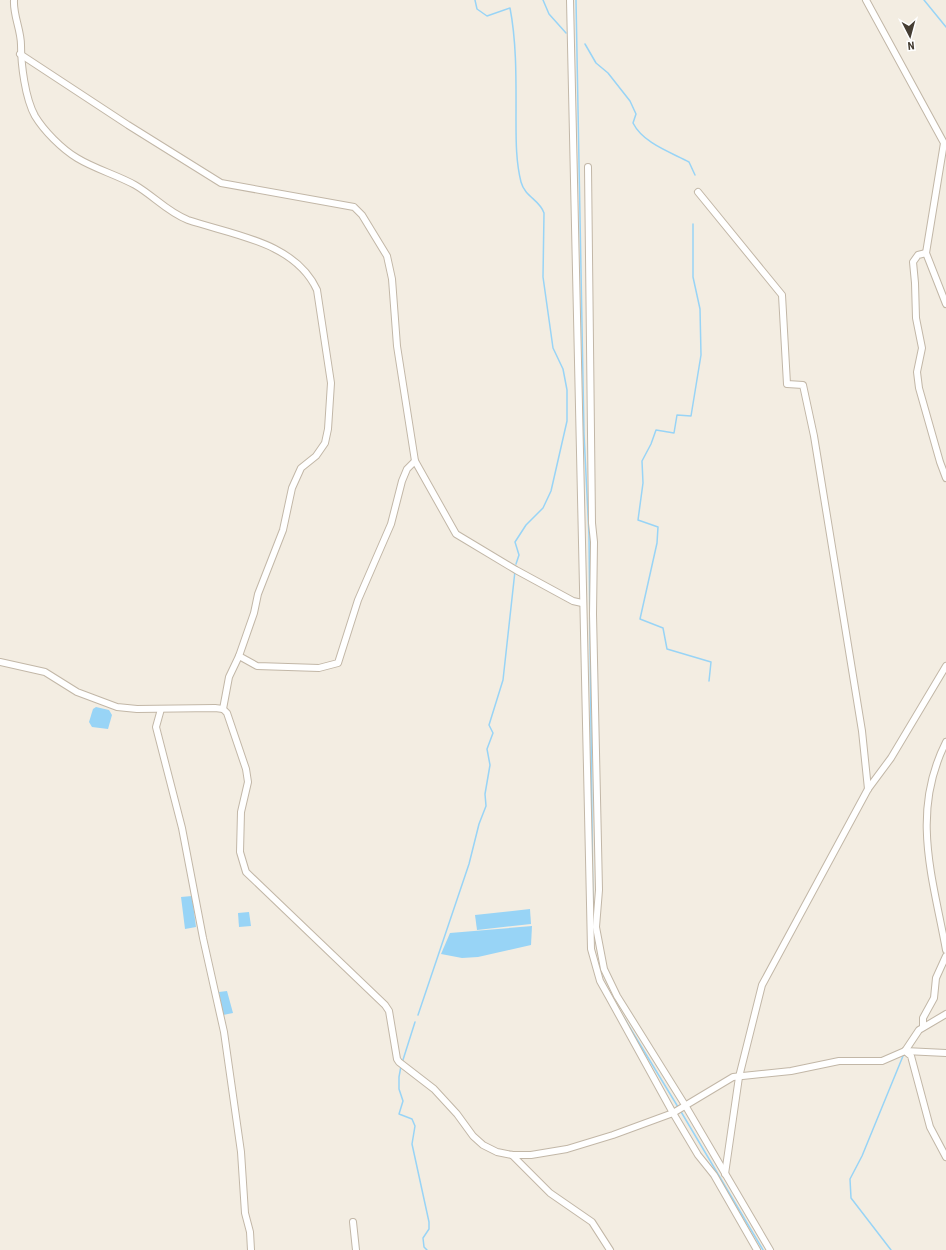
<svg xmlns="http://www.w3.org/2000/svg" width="946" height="1250" viewBox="0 0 946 1250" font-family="'Roboto Condensed',sans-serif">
  <rect width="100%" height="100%" fill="#f3ede2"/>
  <g fill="#98d4f6">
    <path d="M 96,707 L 109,710 L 112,715 L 108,729 L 92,727 L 89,722 L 93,709 Z"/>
    <path d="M 192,896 L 196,927 L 185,929 L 181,897 Z"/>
    <path d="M 530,909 L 531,924 L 477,930 L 475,915 Z"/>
    <path d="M 249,912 L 251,926 L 239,927 L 238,913 Z"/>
    <path d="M 532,926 L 531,945 L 478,957 L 462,958 L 441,954 L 450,933 Z"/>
    <path d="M 227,991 L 233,1013 L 223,1015 L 219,992 Z"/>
  </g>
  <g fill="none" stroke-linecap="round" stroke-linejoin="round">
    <g stroke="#98d4f6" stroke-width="1.5">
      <path d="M 475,0 L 477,9 L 487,16 L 510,8 C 517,44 516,84 516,121 C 516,141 516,162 521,182 C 525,197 540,200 544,213 L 543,277 L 553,348 L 563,369 L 567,390 L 567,421 L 551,491 L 543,508 L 526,525 L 515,542 L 519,555 L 516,564"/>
      <path d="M 543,0 L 549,14 L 566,33"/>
      <path d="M 576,0 L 584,434 L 589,535 L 593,918"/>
      <path d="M 924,0 L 946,27"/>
      <path d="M 585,44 L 596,63 L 608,73 L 630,101 L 636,114 L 633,123 C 643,143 670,152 689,162 L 695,175"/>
      <path d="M 693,224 L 693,277 L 700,309 L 701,355 L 691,416 L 677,415 L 674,433 L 656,430 L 651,444 L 642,461 L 643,483 L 638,520 L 658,527 L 657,543 L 640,619 L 663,628 L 667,649 L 711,662 L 709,681"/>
      <path d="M 418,1015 L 469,864 L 479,824 L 486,806 L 485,794 L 490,765 L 487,749 L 493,733 L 489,725 L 503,680 L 515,571"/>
      <path d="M 624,1018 L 678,1107"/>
      <path d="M 402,1063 L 415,1022"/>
      <path d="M 401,1066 L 399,1077 L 399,1089 L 403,1101 L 399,1114 L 412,1119 L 415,1126 L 412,1144 L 429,1222 L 429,1229 L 423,1238 L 424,1247 L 427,1250"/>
      <path d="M 680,1110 L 763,1250"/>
      <path d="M 891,1250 L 851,1198 L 850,1179 L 862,1156 L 903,1056"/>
    </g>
    <g stroke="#c2b7a7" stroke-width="8">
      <g id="minor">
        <path d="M 14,0 C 13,15 21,30 21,45 C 21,64 25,98 35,116 C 44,131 62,149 77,158 C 95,169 117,175 135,185 C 154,196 167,212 188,220 C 233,235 295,242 317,290 L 331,383 L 328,429 L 325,443 L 316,456 L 301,468 L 292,488 L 283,530 L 258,594 L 254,613 L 239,656 L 229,677 L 223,709 L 227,713 L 246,769 L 248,782 L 241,812 L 240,852 L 246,872 L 385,1005 L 389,1011 L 397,1059 L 399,1062 L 434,1089 L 457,1114 L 473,1136 L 483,1145 L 497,1152 L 512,1155 L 531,1155 L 567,1149 L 613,1135 L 673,1113 L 733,1077 L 791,1071 L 839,1061 L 882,1061 L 905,1051 L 911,1056 L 930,1127 L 946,1157"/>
        <path d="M 570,0 L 591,949 L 600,981 L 609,997 L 673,1113 L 698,1155 L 714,1175 L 757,1250"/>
        <path d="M 866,0 L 944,143 L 926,253 L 946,304"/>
        <path d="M 20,54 L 128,125 L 221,183 L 354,207 L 362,215 L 387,256 L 392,279 L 397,346 L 415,461 L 456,534 L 516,570 L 573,601 L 582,603"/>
        <path d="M 588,167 L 592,523 L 594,542 L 593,614 L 599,890 L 596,927 L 604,969 L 617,996 L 685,1105 L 770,1250"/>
        <path d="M 698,192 L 782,295 L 787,384 L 803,385 L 814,436 L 841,602 L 862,731 L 868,789"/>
        <path d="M 926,253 L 918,255 L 913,262 L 915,283 L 916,318 L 922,348 L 917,372 L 919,388 L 940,462 L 946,478"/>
        <path d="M 239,656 L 257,666 L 319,668 L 338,663 L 358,600 L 391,524 L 402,481 L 407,469 L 415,461"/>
        <path d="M 0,662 L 45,672 L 77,692 L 117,707 L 137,709 L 215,708 L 223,709"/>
        <path d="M 161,709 L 156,727 L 182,828 L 203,938 L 224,1032 L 241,1152 L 245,1213 L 250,1232 L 251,1250"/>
        <path d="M 946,742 C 910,813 933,878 946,950"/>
        <path d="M 923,1027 L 923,1018 L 934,998 L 936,978 L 946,956"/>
        <path d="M 905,1051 L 919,1030 L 946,1014"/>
        <path d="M 905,1051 L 946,1053"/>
        <path d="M 512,1155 L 550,1193 L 592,1222 L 610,1250"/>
        <path d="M 725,1174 L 739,1077 L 762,985 L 868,789 L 891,758 L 946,666"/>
        <path d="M 353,1222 L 356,1250"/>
      </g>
    </g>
    <use href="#minor" stroke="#fff" stroke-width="6"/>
  </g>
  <g transform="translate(910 36) rotate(174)" stroke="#ffffff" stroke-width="3" paint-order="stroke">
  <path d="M0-3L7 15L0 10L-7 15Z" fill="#453d32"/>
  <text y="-6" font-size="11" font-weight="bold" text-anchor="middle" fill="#453d32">N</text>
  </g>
</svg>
